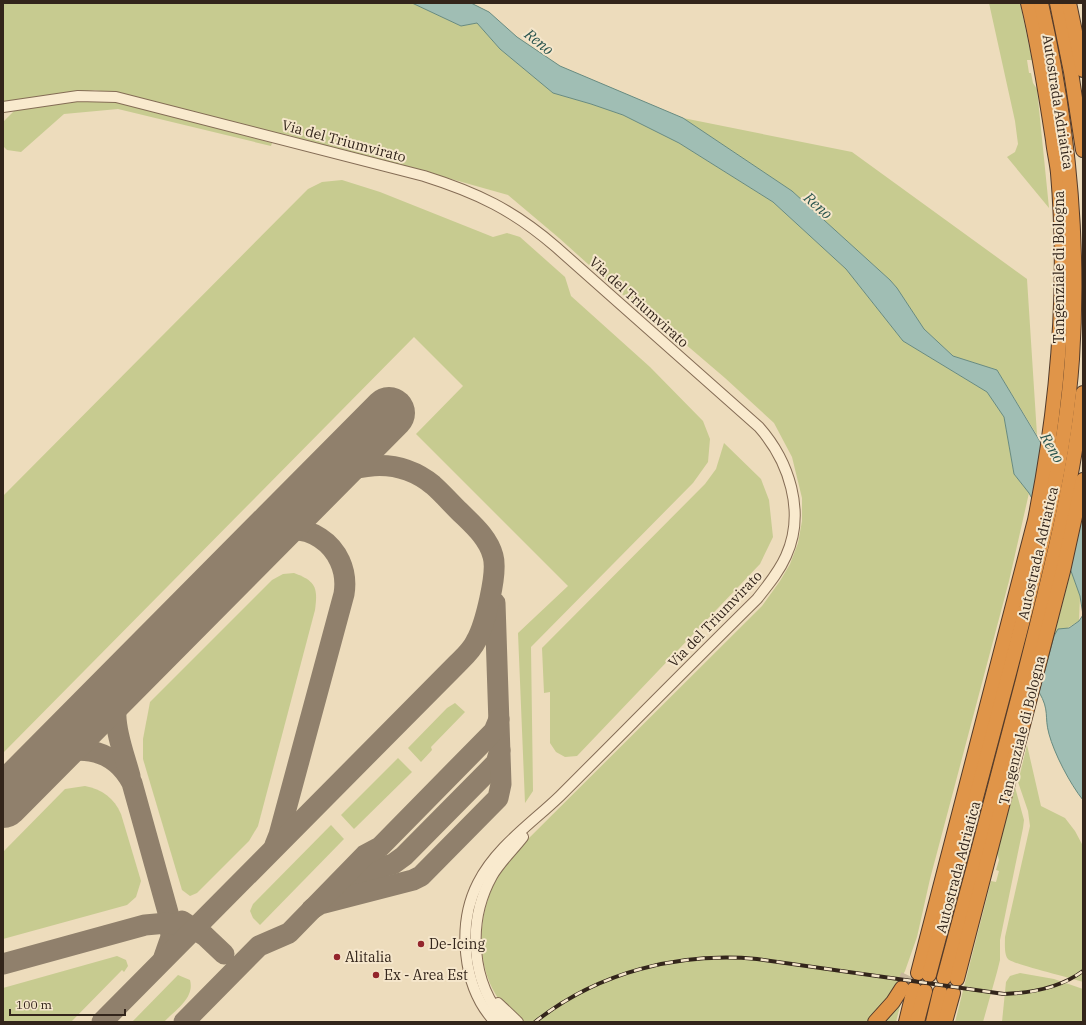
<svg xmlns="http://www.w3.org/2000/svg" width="1086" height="1025" viewBox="0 0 1086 1025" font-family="'IBM Plex Serif',serif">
  <rect width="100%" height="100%" fill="#eddcbc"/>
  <g fill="#c7cb90">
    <path d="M 3,3 L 412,3 L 461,26 L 477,23 L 500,49 L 553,93 L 591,104 L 623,115 L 679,143 L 773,202 L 846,269 L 903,341 L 987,392 L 1004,417 L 1014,474 L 1029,493 L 1009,581 L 930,879 L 917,937 L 905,971 L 888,1003 L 869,1022 L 525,1022 C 515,1015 502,1006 496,995 C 476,962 478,918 494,884 C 501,870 514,856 523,844 L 762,606 L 780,581 L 790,564 L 798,543 L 802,521 L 802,498 L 792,457 L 774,423 L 725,378 L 663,325 L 618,291 L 559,238 L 508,195 L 437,175 L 333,149 L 289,135 L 267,132 L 132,96 L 95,90 L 3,102 Z"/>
    <path d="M 989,3 L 1020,3 L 1032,60 L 1027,60 L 1029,73 L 1031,73 L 1033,83 L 1037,89 L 1049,208 L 1007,157 L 1015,152 L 1018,144 L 1015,121 Z"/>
    <path d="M 102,100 L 140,107 L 272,143 L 271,146 L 118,109 L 64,114 L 21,152 L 7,150 L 3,146 L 3,122 L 14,111 L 27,107 L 68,102 Z"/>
    <path d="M 683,118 L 852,152 L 1027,279 L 1037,435 L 997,370 L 953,356 L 924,329 L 897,288 L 890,280 L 792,191 Z"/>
    <path d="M 342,180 L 380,192 L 493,237 L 507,233 L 520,237 L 565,277 L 571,296 L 650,367 L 703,421 L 710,439 L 708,462 L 693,483 L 531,647 L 533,791 L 525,803 L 518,633 L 568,586 L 416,434 L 463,386 L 414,337 L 3,753 L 3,496 L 308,189 L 322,182 Z"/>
    <path d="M 724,443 L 761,479 L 769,500 L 773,537 L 760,564 L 577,756 L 565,757 L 556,752 L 550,743 L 550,692 L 544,693 L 542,648 L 705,484 L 716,469 Z"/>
    <path d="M 1071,571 L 1080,596 L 1079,621 L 1054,636 Z"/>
    <path d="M 294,573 C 316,581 318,588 315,610 L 258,826 L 249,841 L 197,893 L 190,896 L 182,890 L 143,759 L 143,739 L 150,702 L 272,580 L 283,574 Z"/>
    <path d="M 455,703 L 465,712 L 431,747 L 432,750 L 421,762 L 408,748 L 447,708 Z"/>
    <path d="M 1027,745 L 1041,806 L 1065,818 L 1075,831 L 1083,846 L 1083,982 C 1071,978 1012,964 1008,959 C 1004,954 1005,944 1005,937 L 1030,826 L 1028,811 L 1018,782 Z"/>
    <path d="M 398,758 L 412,772 L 354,829 L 341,815 Z"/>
    <path d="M 85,786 C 102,789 114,798 121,814 L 141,881 L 136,897 L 127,905 L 3,939 L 3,852 L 65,789 Z"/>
    <path d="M 1015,787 L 1024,820 L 1023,828 L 1000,940 L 1000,960 L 997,972 L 983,1022 L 955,1022 L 991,881 L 996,882 L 999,871 L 996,870 L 999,860 L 997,853 Z"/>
    <path d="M 331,825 L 344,839 L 260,925 L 253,918 L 250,911 L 253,904 Z"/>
    <path d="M 117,956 L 126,960 L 128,966 L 124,972 L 122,970 L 71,1022 L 3,1022 L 3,988 Z"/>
    <path d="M 1020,973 L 1054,979 L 1083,989 L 1083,1022 L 1002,1022 L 1006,982 L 1010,976 Z"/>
    <path d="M 178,975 L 190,980 C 195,998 175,1010 164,1022 L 132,1022 Z"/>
    <path d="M 903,994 L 896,1022 L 880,1022 Z"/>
  </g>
  <path fill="#a0beb4" stroke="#688b80" d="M 412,3 L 471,3 L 489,12 L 517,37 L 560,66 L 683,118 L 792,191 L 890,280 L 897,288 L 924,329 L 953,356 L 997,370 L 1083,513 L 1083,800 C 1070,784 1054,753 1049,734 C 1044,716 1050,711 1039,692 L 1054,636 L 1058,629 L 1069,628 L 1079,621 L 1083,615 L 1080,596 L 1071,571 L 1029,493 L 1014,474 L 1004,417 L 987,392 L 903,341 L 846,269 L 773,202 L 679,143 L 623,115 L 591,104 L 553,93 L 500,49 L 477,23 L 461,26 Z"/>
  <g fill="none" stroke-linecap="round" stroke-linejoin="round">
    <g stroke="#90806c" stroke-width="21">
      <path d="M 261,542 C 300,510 352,546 344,594 L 279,835 L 275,845"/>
      <path d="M 39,765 C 71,741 113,746 132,783 L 169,916 L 171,937 L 164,957"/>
      <path d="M 130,776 C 120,739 104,708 130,674"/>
      <path d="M 344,878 L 393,864 L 404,856 L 496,763 L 500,750"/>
      <path d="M 312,909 L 320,904 L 413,880 L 421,876 L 498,798 L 501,784 L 495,603"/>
      <path d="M 182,921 L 205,936 L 224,954"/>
      <path d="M 3,964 L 145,925 L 167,923 L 183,926"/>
      <path d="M 102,1022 L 457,664 C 464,657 472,650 476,641 C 485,625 498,573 493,556 C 488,537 472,524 459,511 C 450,502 442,493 433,485 C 396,455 352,463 315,487"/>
      <path d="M 184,1022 L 259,946 L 289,933 L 365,855 L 380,847 L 494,731 L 499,719"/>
    </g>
    <path stroke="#90806c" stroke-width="52" d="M 3,802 L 389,413"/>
    <path stroke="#c8b79c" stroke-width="14" stroke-dasharray="14 7" stroke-linecap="butt" d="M 902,988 L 909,973"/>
    <g stroke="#846c55" stroke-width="12">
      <g id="minor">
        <path d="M 3,107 L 78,96 L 116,97 L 424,176 C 478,193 513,210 556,247 L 759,427 C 789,461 806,512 786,556 C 779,572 768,585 757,599 C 691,664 626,730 560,796 C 532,823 496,847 478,883 C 457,924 462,987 495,1022"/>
        <path d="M 498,1003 L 518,1022"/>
        <path d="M 506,1022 C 470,983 467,921 492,876 C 500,862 513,850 523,837"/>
      </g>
    </g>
    <g stroke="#523a2a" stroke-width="16">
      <g id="highway">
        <path d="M 1057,3 L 1071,72 L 1083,150"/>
        <path d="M 1069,3 L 1083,70"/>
        <path d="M 918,973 L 1035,520 C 1058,405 1068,290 1058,173 C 1057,162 1054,151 1053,140 C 1046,94 1039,48 1028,3"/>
        <path d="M 929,975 C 957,871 985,767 1012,662 C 1038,563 1065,462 1072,359 C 1080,238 1068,121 1041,3"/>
        <path d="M 944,978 C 971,879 997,779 1023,680 C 1047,585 1072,491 1083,393"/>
        <path d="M 957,979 L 1063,571 L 1083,480"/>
        <path d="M 875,1022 L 893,1002 L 902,988"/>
        <path d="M 906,1022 L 914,989"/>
        <path d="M 917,1022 L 925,991"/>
        <path d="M 933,1022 L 940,992"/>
        <path d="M 945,1022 L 953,993"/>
      </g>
    </g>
    <use href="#minor" stroke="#f9eace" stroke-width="10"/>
    <use href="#highway" stroke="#e09549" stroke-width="14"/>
    <g stroke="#33251b" stroke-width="4">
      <path id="rail" d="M 535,1022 C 598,972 678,952 757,959 L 1004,994 C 1032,993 1060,988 1083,971"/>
    </g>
    <use href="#rail" stroke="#f5e6cb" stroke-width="2.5" stroke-dasharray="8" stroke-linecap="butt"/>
  </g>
  <g fill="#94252c" stroke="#f5e6cb" stroke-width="1.5">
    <circle cx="421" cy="944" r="4"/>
    <circle cx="337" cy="957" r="4"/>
    <circle cx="376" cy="975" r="4"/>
  </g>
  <g text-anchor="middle" stroke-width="4" stroke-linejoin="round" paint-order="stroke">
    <g font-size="14" fill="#33251b" stroke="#f5e6cb">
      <text transform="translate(1058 102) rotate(81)" y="5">Autostrada Adriatica</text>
      <text transform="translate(344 141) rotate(15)" y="5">Via del Triumvirato</text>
      <text transform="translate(1059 267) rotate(-90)" y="5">Tangenziale di Bologna</text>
      <text transform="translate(639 302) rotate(42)" y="5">Via del Triumvirato</text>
      <text transform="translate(1038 553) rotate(-77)" y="5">Autostrada Adriatica</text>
      <text transform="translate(715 619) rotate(-46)" y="5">Via del Triumvirato</text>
      <text transform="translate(1022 730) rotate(-76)" y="5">Tangenziale di Bologna</text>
      <text transform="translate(958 867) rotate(-75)" y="5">Autostrada Adriatica</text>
    </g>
    <g font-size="14" fill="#33251b" stroke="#f5e6cb" text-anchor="start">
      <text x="429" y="949">De-Icing</text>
      <text x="345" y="962">Alitalia</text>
      <text x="384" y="980">Ex - Area Est</text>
    </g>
    <g font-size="15" font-style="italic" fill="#29544e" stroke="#f5e6cb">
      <text transform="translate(539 42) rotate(38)" y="5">Reno</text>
      <text transform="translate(818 206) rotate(41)" y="5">Reno</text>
      <text transform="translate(1052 448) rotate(60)" y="5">Reno</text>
    </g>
  </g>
  <rect width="1086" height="1025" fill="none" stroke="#33251b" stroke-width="8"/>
  <path d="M10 1009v6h115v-6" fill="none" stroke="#33251b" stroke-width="2"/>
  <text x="16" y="1009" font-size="12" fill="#33251b" stroke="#f5e6cb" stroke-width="3" paint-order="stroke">100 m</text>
</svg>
